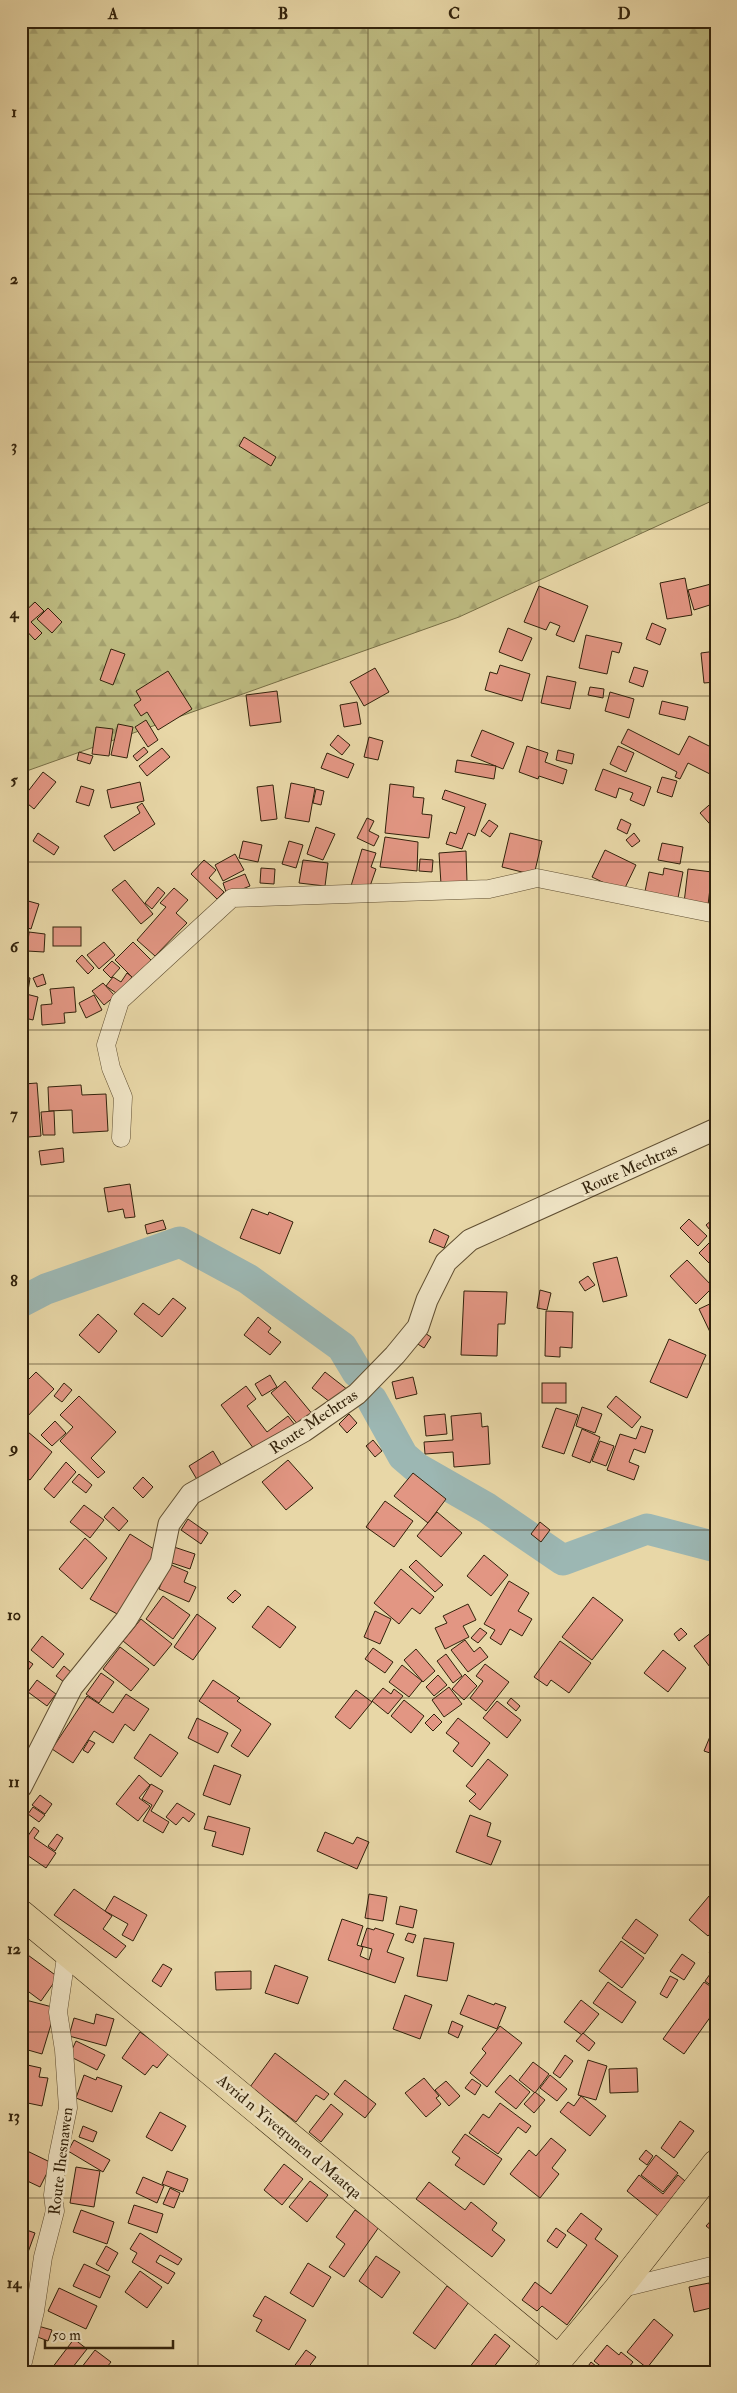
<svg xmlns="http://www.w3.org/2000/svg" width="737" height="2393" viewBox="0 0 737 2393" font-family="'IM FELL Double Pica',serif">
  <defs>
    <pattern id="forest-firs" width="22" height="20" patternUnits="userSpaceOnUse" patternTransform="scale(1.25)"><rect width="22" height="20" fill="#bebc82"/><path d="M5 1l3.5 6h-7zM16 11l3.5 6h-7z" fill="#a4a16f"/></pattern>
  </defs>
  <rect width="100%" height="100%" fill="#e8d7a7"/>
  <filter id="stains"><feTurbulence type="fractalNoise" baseFrequency=".004" numOctaves="4"/><feColorMatrix values="0 0 0 0 .2 0 0 0 0 .09 0 0 0 0 .02 0 0 0 .5 -.17"/></filter>
  <radialGradient id="worn" r=".72"><stop offset=".6" stop-color="#630" stop-opacity="0"/><stop offset="1" stop-color="#630" stop-opacity=".3"/></radialGradient>
  <path fill="url(#forest-firs)" stroke="#786f46" d="M 21,21 L 716,21 L 716,499 L 459,617 L 21,773 Z"/>
  <g fill="none" stroke-linecap="round" stroke-linejoin="round">
    <g stroke="#9cb7b3" stroke-width="31">
      <path d="M 21,1302 L 46,1289 L 180,1242 L 248,1279 L 342,1347 L 357,1372"/>
      <path d="M 372,1400 L 403,1456 L 417,1468 L 487,1508 L 563,1560 L 647,1529 L 716,1547"/>
    </g>
  </g>
  <g fill="#e29683" stroke="#32220b">
    <path d="M 244,437 L 276,457 L 271,466 L 239,446 Z"/>
    <path d="M 685,578 L 692,615 L 667,619 L 660,583 Z"/>
    <path d="M 711,584 L 716,603 L 694,610 L 688,590 Z"/>
    <path d="M 539,586 L 588,606 L 574,642 L 556,635 L 560,626 L 550,622 L 546,630 L 524,622 Z"/>
    <path d="M 35,602 L 44,611 L 31,622 L 42,633 L 35,640 L 21,625 L 21,615 Z"/>
    <path d="M 48,608 L 62,622 L 52,633 L 37,619 Z"/>
    <path d="M 652,623 L 666,629 L 660,645 L 646,639 Z"/>
    <path d="M 508,628 L 532,638 L 522,661 L 499,652 Z"/>
    <path d="M 586,635 L 622,643 L 619,653 L 612,651 L 607,674 L 579,668 Z"/>
    <path d="M 111,649 L 125,654 L 113,685 L 100,680 Z"/>
    <path d="M 716,651 L 716,682 L 704,683 L 701,653 Z"/>
    <path d="M 500,665 L 530,674 L 522,701 L 485,690 L 490,672 L 497,674 Z"/>
    <path d="M 634,667 L 648,671 L 643,687 L 629,682 Z"/>
    <path d="M 375,668 L 389,692 L 364,706 L 350,682 Z"/>
    <path d="M 168,671 L 192,709 L 158,730 L 147,712 L 141,716 L 134,705 L 141,700 L 136,691 Z"/>
    <path d="M 547,676 L 576,682 L 570,709 L 541,703 Z"/>
    <path d="M 590,687 L 604,689 L 603,698 L 588,695 Z"/>
    <path d="M 277,691 L 281,722 L 250,726 L 246,695 Z"/>
    <path d="M 610,692 L 634,699 L 629,718 L 605,711 Z"/>
    <path d="M 716,695 L 716,706 L 710,700 Z"/>
    <path d="M 662,701 L 688,707 L 685,720 L 659,714 Z"/>
    <path d="M 357,702 L 361,724 L 344,727 L 340,705 Z"/>
    <path d="M 146,720 L 158,740 L 148,747 L 135,727 Z"/>
    <path d="M 118,724 L 133,727 L 127,758 L 111,755 Z"/>
    <path d="M 96,727 L 113,729 L 109,756 L 92,754 Z"/>
    <path d="M 628,729 L 679,755 L 689,736 L 713,748 L 711,752 L 716,755 L 716,777 L 688,763 L 680,779 L 675,777 L 677,772 L 621,743 Z"/>
    <path d="M 482,730 L 514,743 L 503,769 L 471,756 Z"/>
    <path d="M 338,735 L 350,745 L 342,755 L 330,745 Z"/>
    <path d="M 369,737 L 383,741 L 378,760 L 364,757 Z"/>
    <path d="M 527,746 L 548,753 L 545,762 L 567,770 L 563,784 L 539,776 L 538,779 L 519,772 Z"/>
    <path d="M 618,746 L 634,753 L 626,772 L 610,764 Z"/>
    <path d="M 144,747 L 148,752 L 137,761 L 133,756 Z"/>
    <path d="M 162,748 L 170,757 L 147,776 L 139,766 Z"/>
    <path d="M 558,750 L 574,754 L 572,764 L 556,760 Z"/>
    <path d="M 79,752 L 93,756 L 90,764 L 77,760 Z"/>
    <path d="M 327,753 L 354,764 L 348,778 L 321,768 Z"/>
    <path d="M 457,760 L 496,766 L 494,779 L 455,772 Z"/>
    <path d="M 603,769 L 651,787 L 644,806 L 630,800 L 633,793 L 619,788 L 616,798 L 595,790 Z"/>
    <path d="M 43,772 L 56,782 L 34,809 L 22,799 Z"/>
    <path d="M 662,777 L 677,781 L 672,797 L 657,792 Z"/>
    <path d="M 140,782 L 144,801 L 111,808 L 107,790 Z"/>
    <path d="M 291,783 L 315,788 L 309,822 L 285,818 Z"/>
    <path d="M 390,784 L 414,787 L 413,797 L 424,798 L 422,814 L 432,815 L 429,838 L 385,833 Z"/>
    <path d="M 273,785 L 277,819 L 261,821 L 257,787 Z"/>
    <path d="M 81,786 L 94,790 L 89,806 L 76,802 Z"/>
    <path d="M 316,789 L 324,791 L 321,805 L 313,803 Z"/>
    <path d="M 445,790 L 486,804 L 475,836 L 468,833 L 462,849 L 446,844 L 450,832 L 456,834 L 465,807 L 442,799 Z"/>
    <path d="M 716,799 L 716,831 L 700,813 Z"/>
    <path d="M 142,803 L 155,824 L 114,851 L 104,836 L 140,813 L 137,807 Z"/>
    <path d="M 367,818 L 374,821 L 369,831 L 379,836 L 374,846 L 357,838 Z"/>
    <path d="M 621,819 L 631,824 L 627,834 L 617,829 Z"/>
    <path d="M 489,820 L 498,826 L 490,837 L 481,831 Z"/>
    <path d="M 316,827 L 335,834 L 323,860 L 307,854 Z"/>
    <path d="M 38,833 L 59,847 L 54,855 L 33,841 Z"/>
    <path d="M 510,833 L 542,841 L 534,875 L 502,867 Z"/>
    <path d="M 634,833 L 640,841 L 632,847 L 626,840 Z"/>
    <path d="M 385,837 L 418,842 L 417,871 L 380,867 Z"/>
    <path d="M 243,841 L 262,845 L 258,862 L 239,858 Z"/>
    <path d="M 289,841 L 303,845 L 296,868 L 282,864 Z"/>
    <path d="M 662,843 L 683,847 L 680,864 L 658,860 Z"/>
    <path d="M 362,849 L 376,853 L 371,867 L 376,869 L 368,892 L 351,886 Z"/>
    <path d="M 605,850 L 636,865 L 623,892 L 592,877 Z"/>
    <path d="M 466,851 L 467,882 L 441,884 L 439,853 Z"/>
    <path d="M 235,854 L 244,870 L 223,881 L 215,865 Z"/>
    <path d="M 420,859 L 433,860 L 432,872 L 419,871 Z"/>
    <path d="M 204,860 L 216,870 L 209,878 L 224,892 L 217,899 L 191,874 Z"/>
    <path d="M 303,860 L 328,863 L 325,886 L 299,883 Z"/>
    <path d="M 261,868 L 275,869 L 274,884 L 260,883 Z"/>
    <path d="M 664,868 L 683,872 L 677,903 L 644,896 L 649,872 L 663,875 Z"/>
    <path d="M 688,869 L 712,872 L 708,905 L 684,903 Z"/>
    <path d="M 245,874 L 250,886 L 227,895 L 223,883 Z"/>
    <path d="M 125,880 L 153,914 L 141,924 L 112,890 Z"/>
    <path d="M 158,887 L 165,893 L 152,909 L 145,903 Z"/>
    <path d="M 174,888 L 188,900 L 176,913 L 187,923 L 155,956 L 137,940 L 166,907 L 160,903 Z"/>
    <path d="M 21,899 L 39,904 L 31,929 L 21,926 Z"/>
    <rect x="53" y="927" width="28" height="19"/>
    <path d="M 29,932 L 45,934 L 44,952 L 27,951 Z"/>
    <path d="M 104,942 L 115,955 L 99,969 L 87,955 Z"/>
    <path d="M 133,942 L 151,960 L 133,978 L 115,960 Z"/>
    <path d="M 82,955 L 94,968 L 88,974 L 76,961 Z"/>
    <path d="M 21,958 L 27,960 L 21,973 Z"/>
    <path d="M 112,961 L 120,968 L 111,978 L 103,970 Z"/>
    <path d="M 127,973 L 132,977 L 119,995 L 106,986 L 113,977 L 121,982 Z"/>
    <path d="M 43,974 L 46,984 L 37,987 L 33,978 Z"/>
    <path d="M 21,976 L 30,978 L 28,991 L 21,990 Z"/>
    <path d="M 103,983 L 115,996 L 104,1005 L 92,991 Z"/>
    <path d="M 74,987 L 76,1012 L 64,1013 L 65,1023 L 42,1025 L 41,1005 L 52,1004 L 50,989 Z"/>
    <path d="M 22,993 L 38,997 L 33,1020 L 21,1017 Z"/>
    <path d="M 94,995 L 102,1010 L 86,1018 L 79,1003 Z"/>
    <path d="M 24,1050 L 27,1072 L 21,1073 L 21,1051 Z"/>
    <path d="M 37,1083 L 41,1136 L 28,1137 L 24,1084 Z"/>
    <path d="M 81,1085 L 82,1095 L 106,1094 L 108,1131 L 73,1133 L 72,1110 L 49,1111 L 48,1087 Z"/>
    <path d="M 21,1093 L 24,1110 L 21,1110 Z"/>
    <path d="M 54,1111 L 55,1135 L 43,1135 L 41,1112 Z"/>
    <path d="M 63,1148 L 64,1162 L 41,1165 L 39,1151 Z"/>
    <path d="M 130,1184 L 135,1217 L 125,1218 L 123,1209 L 108,1212 L 104,1188 Z"/>
    <path d="M 252,1209 L 268,1215 L 269,1212 L 293,1222 L 280,1254 L 240,1238 Z"/>
    <path d="M 689,1219 L 707,1236 L 698,1246 L 680,1228 Z"/>
    <path d="M 713,1219 L 716,1223 L 716,1233 L 713,1234 L 706,1225 Z"/>
    <path d="M 163,1220 L 166,1229 L 147,1234 L 145,1225 Z"/>
    <path d="M 434,1229 L 449,1236 L 444,1248 L 429,1242 Z"/>
    <path d="M 21,1242 L 26,1244 L 23,1255 L 21,1254 Z"/>
    <path d="M 710,1242 L 716,1248 L 716,1258 L 710,1264 L 699,1253 Z"/>
    <path d="M 617,1257 L 627,1296 L 603,1302 L 593,1263 Z"/>
    <path d="M 687,1260 L 713,1287 L 696,1304 L 670,1276 Z"/>
    <path d="M 21,1261 L 27,1281 L 21,1282 Z"/>
    <path d="M 588,1276 L 595,1285 L 585,1291 L 579,1282 Z"/>
    <path d="M 540,1290 L 551,1293 L 547,1310 L 537,1308 Z"/>
    <path d="M 464,1291 L 507,1292 L 505,1324 L 498,1324 L 497,1356 L 461,1355 Z"/>
    <path d="M 173,1298 L 186,1308 L 162,1337 L 134,1314 L 143,1303 L 159,1315 Z"/>
    <path d="M 714,1302 L 716,1306 L 716,1329 L 710,1332 L 699,1309 Z"/>
    <path d="M 546,1311 L 573,1312 L 572,1348 L 560,1347 L 560,1357 L 545,1356 Z"/>
    <path d="M 98,1314 L 117,1331 L 99,1353 L 79,1335 Z"/>
    <path d="M 258,1317 L 271,1328 L 268,1332 L 281,1342 L 270,1355 L 244,1335 Z"/>
    <path d="M 417,1328 L 431,1337 L 424,1348 L 410,1339 Z"/>
    <path d="M 669,1339 L 706,1355 L 687,1398 L 650,1382 Z"/>
    <path d="M 36,1372 L 54,1389 L 21,1423 L 21,1387 Z"/>
    <path d="M 325,1372 L 348,1390 L 335,1406 L 312,1388 Z"/>
    <path d="M 270,1375 L 277,1387 L 262,1396 L 255,1384 Z"/>
    <path d="M 413,1377 L 417,1394 L 396,1399 L 392,1382 Z"/>
    <path d="M 285,1381 L 314,1416 L 300,1427 L 271,1393 Z"/>
    <path d="M 64,1383 L 72,1390 L 62,1402 L 54,1396 Z"/>
    <rect x="542" y="1383" width="24" height="20"/>
    <path d="M 246,1386 L 256,1399 L 247,1406 L 267,1432 L 288,1416 L 295,1425 L 257,1453 L 221,1405 Z"/>
    <path d="M 79,1396 L 116,1432 L 91,1458 L 105,1472 L 98,1478 L 60,1441 L 73,1427 L 60,1415 Z"/>
    <path d="M 616,1396 L 641,1417 L 632,1428 L 607,1407 Z"/>
    <path d="M 582,1407 L 602,1414 L 595,1433 L 576,1426 Z"/>
    <path d="M 556,1408 L 578,1415 L 564,1454 L 542,1447 Z"/>
    <path d="M 481,1413 L 482,1427 L 488,1426 L 490,1464 L 454,1467 L 453,1452 L 425,1454 L 424,1442 L 453,1440 L 451,1416 Z"/>
    <path d="M 349,1414 L 357,1423 L 347,1433 L 339,1424 Z"/>
    <path d="M 445,1414 L 447,1434 L 426,1436 L 424,1416 Z"/>
    <path d="M 55,1421 L 66,1433 L 52,1446 L 41,1435 Z"/>
    <path d="M 641,1426 L 653,1430 L 645,1453 L 634,1449 L 629,1462 L 639,1466 L 634,1480 L 607,1470 L 620,1434 L 636,1439 Z"/>
    <path d="M 582,1429 L 600,1437 L 590,1463 L 572,1456 Z"/>
    <path d="M 28,1432 L 52,1452 L 30,1480 L 21,1474 L 21,1440 Z"/>
    <path d="M 373,1440 L 382,1451 L 375,1457 L 366,1446 Z"/>
    <path d="M 600,1441 L 614,1446 L 606,1466 L 592,1461 Z"/>
    <path d="M 213,1451 L 223,1468 L 199,1483 L 189,1466 Z"/>
    <path d="M 288,1460 L 313,1488 L 286,1510 L 262,1482 Z"/>
    <path d="M 66,1462 L 76,1472 L 54,1498 L 44,1489 Z"/>
    <path d="M 413,1473 L 446,1499 L 428,1523 L 394,1496 Z"/>
    <path d="M 79,1474 L 92,1485 L 86,1493 L 72,1482 Z"/>
    <path d="M 143,1477 L 153,1487 L 143,1498 L 133,1488 Z"/>
    <path d="M 385,1501 L 413,1521 L 394,1547 L 366,1527 Z"/>
    <path d="M 84,1505 L 104,1520 L 90,1538 L 70,1522 Z"/>
    <path d="M 113,1507 L 128,1521 L 119,1531 L 104,1517 Z"/>
    <path d="M 437,1512 L 462,1533 L 441,1557 L 417,1536 Z"/>
    <path d="M 188,1519 L 208,1533 L 201,1544 L 181,1530 Z"/>
    <path d="M 540,1522 L 550,1530 L 541,1542 L 531,1534 Z"/>
    <path d="M 130,1534 L 157,1551 L 119,1615 L 90,1599 Z"/>
    <path d="M 85,1538 L 107,1558 L 82,1589 L 59,1569 Z"/>
    <path d="M 174,1547 L 195,1554 L 190,1569 L 169,1562 Z"/>
    <path d="M 484,1555 L 508,1575 L 491,1596 L 467,1576 Z"/>
    <path d="M 416,1560 L 443,1585 L 435,1592 L 409,1567 Z"/>
    <path d="M 169,1564 L 188,1572 L 184,1582 L 196,1587 L 189,1602 L 159,1589 Z"/>
    <path d="M 401,1569 L 434,1597 L 420,1614 L 412,1608 L 399,1624 L 374,1603 Z"/>
    <path d="M 509,1581 L 529,1593 L 518,1611 L 532,1619 L 522,1636 L 510,1629 L 501,1645 L 490,1638 L 495,1630 L 484,1624 Z"/>
    <path d="M 235,1590 L 241,1595 L 233,1603 L 227,1598 Z"/>
    <path d="M 163,1596 L 190,1615 L 173,1639 L 146,1619 Z"/>
    <path d="M 593,1597 L 623,1620 L 592,1660 L 562,1637 Z"/>
    <path d="M 468,1604 L 476,1620 L 463,1626 L 469,1637 L 445,1649 L 435,1628 L 447,1623 L 443,1616 Z"/>
    <path d="M 268,1606 L 296,1627 L 280,1648 L 252,1627 Z"/>
    <path d="M 375,1611 L 391,1619 L 380,1644 L 364,1637 Z"/>
    <path d="M 197,1614 L 216,1628 L 193,1660 L 174,1647 Z"/>
    <path d="M 141,1619 L 172,1644 L 154,1666 L 123,1641 Z"/>
    <path d="M 480,1628 L 487,1633 L 478,1643 L 471,1638 Z"/>
    <path d="M 681,1628 L 687,1634 L 679,1641 L 674,1634 Z"/>
    <path d="M 716,1629 L 716,1669 L 713,1671 L 694,1646 Z"/>
    <path d="M 42,1636 L 64,1654 L 53,1668 L 31,1650 Z"/>
    <path d="M 465,1640 L 474,1652 L 480,1647 L 488,1657 L 468,1672 L 451,1650 Z"/>
    <path d="M 560,1641 L 591,1663 L 569,1693 L 551,1680 L 547,1686 L 534,1677 Z"/>
    <path d="M 120,1647 L 149,1669 L 131,1691 L 103,1669 Z"/>
    <path d="M 373,1648 L 393,1662 L 385,1673 L 365,1659 Z"/>
    <path d="M 416,1649 L 435,1671 L 423,1682 L 404,1660 Z"/>
    <path d="M 663,1650 L 686,1668 L 668,1692 L 644,1673 Z"/>
    <path d="M 446,1654 L 462,1676 L 453,1683 L 437,1661 Z"/>
    <path d="M 21,1656 L 33,1664 L 21,1680 Z"/>
    <path d="M 485,1664 L 509,1682 L 486,1711 L 470,1698 L 483,1681 L 476,1676 Z"/>
    <path d="M 402,1665 L 422,1681 L 409,1697 L 389,1682 Z"/>
    <path d="M 64,1666 L 72,1673 L 64,1682 L 56,1676 Z"/>
    <path d="M 101,1673 L 114,1682 L 99,1703 L 86,1694 Z"/>
    <path d="M 465,1674 L 477,1686 L 464,1700 L 452,1689 Z"/>
    <path d="M 438,1675 L 447,1685 L 434,1696 L 426,1687 Z"/>
    <path d="M 37,1680 L 56,1694 L 47,1706 L 28,1692 Z"/>
    <path d="M 213,1680 L 240,1698 L 237,1701 L 271,1724 L 248,1757 L 231,1746 L 241,1730 L 199,1701 Z"/>
    <path d="M 449,1687 L 462,1704 L 444,1717 L 432,1700 Z"/>
    <path d="M 383,1688 L 391,1694 L 394,1689 L 403,1696 L 388,1714 L 372,1701 Z"/>
    <path d="M 356,1690 L 372,1702 L 350,1729 L 335,1717 Z"/>
    <path d="M 126,1694 L 149,1709 L 134,1731 L 125,1724 L 113,1743 L 94,1731 L 73,1763 L 52,1749 L 87,1696 L 113,1713 Z"/>
    <path d="M 511,1698 L 520,1706 L 516,1711 L 507,1703 Z"/>
    <path d="M 404,1700 L 424,1716 L 411,1733 L 391,1716 Z"/>
    <path d="M 497,1701 L 521,1720 L 507,1738 L 483,1718 Z"/>
    <path d="M 434,1714 L 442,1722 L 433,1731 L 425,1723 Z"/>
    <path d="M 197,1718 L 228,1733 L 218,1753 L 188,1738 Z"/>
    <path d="M 458,1718 L 490,1743 L 472,1767 L 453,1751 L 459,1743 L 446,1733 Z"/>
    <path d="M 716,1722 L 716,1755 L 704,1751 Z"/>
    <path d="M 150,1734 L 178,1753 L 161,1777 L 134,1758 Z"/>
    <path d="M 89,1740 L 95,1743 L 88,1753 L 83,1750 Z"/>
    <path d="M 488,1759 L 508,1775 L 480,1810 L 469,1801 L 476,1794 L 466,1786 Z"/>
    <path d="M 214,1765 L 241,1775 L 230,1805 L 203,1795 Z"/>
    <path d="M 139,1775 L 150,1785 L 139,1798 L 150,1806 L 138,1821 L 116,1804 Z"/>
    <path d="M 151,1784 L 163,1791 L 151,1811 L 169,1822 L 163,1833 L 143,1821 L 152,1805 L 142,1799 Z"/>
    <path d="M 40,1795 L 52,1804 L 45,1814 L 32,1805 Z"/>
    <path d="M 177,1803 L 195,1814 L 189,1822 L 183,1817 L 176,1825 L 166,1817 Z"/>
    <path d="M 33,1807 L 45,1815 L 39,1822 L 28,1814 Z"/>
    <path d="M 470,1815 L 491,1823 L 487,1836 L 501,1841 L 491,1865 L 456,1852 Z"/>
    <path d="M 208,1816 L 250,1828 L 243,1855 L 212,1846 L 216,1832 L 204,1829 Z"/>
    <path d="M 34,1827 L 39,1831 L 34,1838 L 56,1853 L 46,1868 L 21,1851 L 21,1846 Z"/>
    <path d="M 325,1832 L 353,1844 L 357,1837 L 369,1842 L 357,1869 L 317,1851 Z"/>
    <path d="M 57,1834 L 63,1838 L 55,1851 L 48,1846 Z"/>
    <path d="M 74,1889 L 112,1916 L 103,1929 L 126,1946 L 116,1958 L 54,1915 Z"/>
    <path d="M 369,1894 L 387,1897 L 383,1921 L 365,1918 Z"/>
    <path d="M 114,1896 L 147,1915 L 133,1941 L 122,1935 L 128,1924 L 105,1911 Z"/>
    <path d="M 709,1896 L 716,1901 L 716,1927 L 708,1936 L 689,1920 Z"/>
    <path d="M 400,1906 L 417,1910 L 413,1928 L 396,1924 Z"/>
    <path d="M 342,1919 L 363,1926 L 357,1945 L 363,1947 L 360,1956 L 369,1960 L 372,1949 L 361,1946 L 367,1928 L 374,1930 L 375,1928 L 394,1934 L 387,1952 L 404,1958 L 395,1983 L 328,1960 Z"/>
    <path d="M 636,1919 L 658,1935 L 645,1954 L 622,1938 Z"/>
    <path d="M 408,1933 L 416,1935 L 413,1943 L 405,1940 Z"/>
    <path d="M 424,1938 L 454,1943 L 447,1981 L 417,1976 Z"/>
    <path d="M 621,1941 L 644,1958 L 622,1988 L 599,1971 Z"/>
    <path d="M 716,1944 L 716,1958 L 709,1953 Z"/>
    <path d="M 21,1950 L 58,1977 L 41,2001 L 21,1986 Z"/>
    <path d="M 682,1954 L 695,1963 L 684,1980 L 670,1971 Z"/>
    <path d="M 163,1964 L 172,1969 L 161,1987 L 152,1981 Z"/>
    <path d="M 275,1965 L 308,1977 L 298,2004 L 265,1993 Z"/>
    <path d="M 716,1966 L 716,1989 L 705,1981 Z"/>
    <path d="M 251,1971 L 251,1989 L 216,1990 L 215,1972 Z"/>
    <path d="M 670,1976 L 678,1980 L 667,1998 L 660,1994 Z"/>
    <path d="M 608,1982 L 636,2002 L 622,2023 L 593,2003 Z"/>
    <path d="M 704,1982 L 716,1990 L 716,2009 L 684,2054 L 663,2039 Z"/>
    <path d="M 405,1995 L 432,2005 L 420,2039 L 393,2029 Z"/>
    <path d="M 468,1995 L 494,2005 L 495,2003 L 506,2007 L 497,2029 L 460,2014 Z"/>
    <path d="M 22,1999 L 56,2008 L 42,2054 L 21,2048 Z"/>
    <path d="M 581,2000 L 599,2014 L 582,2035 L 564,2022 Z"/>
    <path d="M 96,2014 L 114,2019 L 106,2046 L 69,2036 L 74,2018 L 94,2024 Z"/>
    <path d="M 452,2021 L 463,2026 L 458,2038 L 448,2033 Z"/>
    <path d="M 500,2026 L 522,2043 L 487,2087 L 470,2073 L 486,2053 L 482,2049 Z"/>
    <path d="M 140,2032 L 169,2053 L 157,2068 L 153,2065 L 145,2075 L 122,2058 Z"/>
    <path d="M 583,2033 L 595,2043 L 589,2051 L 576,2041 Z"/>
    <path d="M 76,2041 L 105,2055 L 97,2070 L 69,2056 Z"/>
    <path d="M 275,2053 L 329,2094 L 324,2100 L 316,2095 L 296,2122 L 250,2087 Z"/>
    <path d="M 565,2055 L 573,2061 L 560,2078 L 553,2073 Z"/>
    <path d="M 588,2060 L 607,2066 L 596,2100 L 578,2095 Z"/>
    <path d="M 533,2062 L 549,2074 L 535,2093 L 519,2080 Z"/>
    <path d="M 23,2064 L 41,2068 L 39,2077 L 48,2078 L 42,2106 L 23,2102 L 25,2091 L 21,2090 L 21,2075 Z"/>
    <path d="M 637,2068 L 638,2092 L 610,2093 L 609,2069 Z"/>
    <path d="M 84,2075 L 96,2080 L 97,2077 L 122,2086 L 112,2112 L 76,2098 Z"/>
    <path d="M 510,2075 L 530,2092 L 516,2109 L 495,2092 Z"/>
    <path d="M 550,2075 L 567,2089 L 557,2101 L 540,2088 Z"/>
    <path d="M 424,2078 L 439,2096 L 436,2098 L 441,2104 L 426,2117 L 405,2093 Z"/>
    <path d="M 472,2079 L 481,2085 L 475,2095 L 465,2088 Z"/>
    <path d="M 345,2080 L 376,2104 L 365,2118 L 334,2094 Z"/>
    <path d="M 446,2081 L 460,2096 L 449,2106 L 435,2090 Z"/>
    <path d="M 535,2092 L 545,2100 L 534,2113 L 524,2104 Z"/>
    <path d="M 581,2096 L 606,2116 L 590,2136 L 560,2112 L 568,2102 L 574,2106 Z"/>
    <path d="M 500,2103 L 531,2126 L 526,2133 L 518,2127 L 498,2154 L 469,2133 L 483,2114 L 489,2118 Z"/>
    <path d="M 331,2104 L 343,2114 L 321,2142 L 309,2132 Z"/>
    <path d="M 160,2112 L 186,2126 L 172,2151 L 146,2137 Z"/>
    <path d="M 680,2121 L 694,2131 L 674,2158 L 661,2148 Z"/>
    <path d="M 83,2126 L 97,2132 L 93,2142 L 79,2137 Z"/>
    <path d="M 465,2134 L 502,2159 L 484,2185 L 455,2165 L 460,2158 L 452,2152 Z"/>
    <path d="M 551,2138 L 566,2150 L 552,2168 L 559,2174 L 540,2198 L 510,2174 L 529,2150 L 536,2156 Z"/>
    <path d="M 74,2140 L 110,2160 L 103,2172 L 68,2151 Z"/>
    <path d="M 21,2148 L 52,2163 L 40,2187 L 21,2178 Z"/>
    <path d="M 646,2150 L 653,2156 L 647,2165 L 639,2159 Z"/>
    <path d="M 656,2155 L 678,2173 L 663,2192 L 641,2175 Z"/>
    <path d="M 284,2164 L 303,2179 L 282,2205 L 264,2190 Z"/>
    <path d="M 76,2167 L 100,2171 L 94,2207 L 70,2203 Z"/>
    <path d="M 167,2171 L 188,2179 L 183,2192 L 162,2184 Z"/>
    <path d="M 639,2175 L 663,2194 L 678,2175 L 685,2181 L 658,2216 L 627,2191 Z"/>
    <path d="M 143,2177 L 164,2186 L 157,2203 L 136,2193 Z"/>
    <path d="M 310,2181 L 328,2195 L 307,2222 L 289,2207 Z"/>
    <path d="M 429,2182 L 465,2210 L 471,2202 L 497,2223 L 492,2230 L 505,2240 L 492,2257 L 416,2199 Z"/>
    <path d="M 170,2188 L 180,2193 L 174,2208 L 163,2204 Z"/>
    <path d="M 134,2205 L 163,2214 L 157,2233 L 128,2223 Z"/>
    <path d="M 81,2210 L 114,2222 L 107,2244 L 73,2232 Z"/>
    <path d="M 355,2210 L 379,2227 L 344,2277 L 329,2267 L 345,2244 L 336,2237 Z"/>
    <path d="M 581,2213 L 602,2229 L 595,2239 L 618,2256 L 567,2325 L 542,2306 L 537,2311 L 522,2300 L 535,2282 L 551,2294 L 587,2245 L 567,2231 Z"/>
    <path d="M 716,2215 L 716,2234 L 706,2226 Z"/>
    <path d="M 21,2228 L 35,2233 L 23,2266 L 21,2265 Z"/>
    <path d="M 556,2228 L 566,2235 L 557,2248 L 547,2241 Z"/>
    <path d="M 140,2233 L 182,2259 L 178,2265 L 160,2255 L 156,2262 L 175,2273 L 168,2284 L 132,2262 L 137,2253 L 130,2249 Z"/>
    <path d="M 106,2246 L 118,2253 L 108,2271 L 96,2264 Z"/>
    <path d="M 376,2256 L 400,2272 L 382,2298 L 359,2281 Z"/>
    <path d="M 308,2263 L 331,2277 L 313,2307 L 290,2293 Z"/>
    <path d="M 84,2264 L 110,2276 L 100,2298 L 73,2286 Z"/>
    <path d="M 140,2271 L 162,2287 L 147,2308 L 125,2292 Z"/>
    <path d="M 709,2283 L 715,2307 L 694,2312 L 689,2287 Z"/>
    <path d="M 447,2286 L 469,2302 L 435,2349 L 413,2333 Z"/>
    <path d="M 59,2288 L 97,2306 L 86,2329 L 48,2311 Z"/>
    <path d="M 265,2296 L 306,2320 L 289,2350 L 256,2331 L 262,2320 L 253,2316 Z"/>
    <path d="M 654,2319 L 673,2335 L 647,2368 L 627,2352 Z"/>
    <path d="M 38,2326 L 52,2330 L 48,2341 L 35,2336 Z"/>
    <path d="M 495,2334 L 510,2346 L 490,2372 L 466,2372 Z"/>
    <path d="M 74,2339 L 87,2349 L 69,2372 L 49,2372 Z"/>
    <path d="M 607,2345 L 619,2355 L 621,2352 L 633,2362 L 625,2372 L 608,2372 L 594,2361 Z"/>
    <path d="M 95,2350 L 111,2362 L 103,2372 L 78,2372 Z"/>
    <path d="M 306,2350 L 316,2357 L 305,2372 L 290,2372 Z"/>
    <path d="M 591,2362 L 603,2372 L 584,2372 Z"/>
  </g>
  <g fill="none" stroke-linecap="round" stroke-linejoin="round">
    <g stroke="#604f32" stroke-width="19">
      <g id="minor">
        <path d="M 121,1138 L 123,1097 L 111,1068 L 106,1045 L 120,1001 L 232,898 L 489,889 L 537,878 L 716,914"/>
        <path d="M 618,2289 L 716,2265"/>
        <path d="M 21,2370 L 35,2311 L 43,2257 L 55,2211 L 53,2195 L 58,2156 L 68,2108 L 64,2050 L 58,2012 L 67,1950"/>
      </g>
    </g>
    <g stroke="#604f32" stroke-width="23">
      <path id="tertiary" d="M 21,1787 L 72,1687 L 126,1620 L 161,1563 L 169,1524 L 191,1494 L 304,1431 L 357,1394 L 395,1355 L 418,1327 L 427,1300 L 446,1262 L 470,1240 L 716,1129"/>
    </g>
    <g stroke="#32220b" stroke-width="29">
      <g id="primary">
        <path d="M 21,1914 L 558,2359"/>
        <path d="M 548,2372 L 618,2289 L 716,2164"/>
      </g>
    </g>
    <use href="#minor" stroke="#f0e5c6" stroke-width="18"/>
    <use href="#tertiary" stroke="#f0e5c6" stroke-width="21"/>
    <use href="#primary" stroke="#e8d7a7" stroke-width="28"/>
  </g>
  <path fill="none" stroke="#32220b" stroke-width="1" stroke-opacity="0.55" d="M 198,21 L 198,2372M 368,21 L 368,2372M 539,21 L 539,2372M 21,194 L 716,194M 21,362 L 716,362M 21,529 L 716,529M 21,696 L 716,696M 21,862 L 716,862M 21,1030 L 716,1030M 21,1196 L 716,1196M 21,1364 L 716,1364M 21,1530 L 716,1530M 21,1698 L 716,1698M 21,1865 L 716,1865M 21,2032 L 716,2032M 21,2198 L 716,2198"/>
  <g text-anchor="middle" stroke-width="5" stroke-linejoin="round" paint-order="stroke">
    <g font-size="16" fill="#32220b" stroke="#f0e5c6">
      <text transform="translate(629 1168) rotate(-24)" y="6">Route Mechtras</text>
      <text transform="translate(313 1421) rotate(-34)" y="6">Route Mechtras</text>
      <text transform="translate(290 2136) rotate(40)" y="6">Avrid n Yivetṛunen d Maatqa</text>
      <text transform="translate(60 2161) rotate(-83)" y="6">Route Ihesnawen</text>
    </g>
  </g>
  <rect width="737" height="2393" fill="none" stroke="#e8d7a7" stroke-width="55"/>
  <path d="M45 2340v8h128v-8" fill="none" stroke="#32220b" stroke-width="2.5"/>
  <text x="52" y="2340" font-size="15" fill="#32220b" stroke="#f0e5c6" stroke-width="4" paint-order="stroke">50 m</text>
  <rect x="28" y="28" width="682" height="2338" fill="none" stroke="#32220b" stroke-width="2"/>
  <g font-size="16" text-anchor="middle" font-weight="bold" fill="#32220b">
    <text x="113" y="19">A</text>
    <text x="283" y="19">B</text>
    <text x="454" y="19">C</text>
    <text x="624" y="19">D</text>
    <text x="14" y="117">1</text>
    <text x="14" y="284">2</text>
    <text x="14" y="451">3</text>
    <text x="14" y="618">4</text>
    <text x="14" y="785">5</text>
    <text x="14" y="952">6</text>
    <text x="14" y="1119">7</text>
    <text x="14" y="1286">8</text>
    <text x="14" y="1453">9</text>
    <text x="14" y="1620">10</text>
    <text x="14" y="1787">11</text>
    <text x="14" y="1954">12</text>
    <text x="14" y="2121">13</text>
    <text x="14" y="2288">14</text>
  </g>
  <rect width="100%" height="100%" filter="url(#stains)"/>
  <rect width="100%" height="100%" fill="url(#worn)"/>
</svg>
